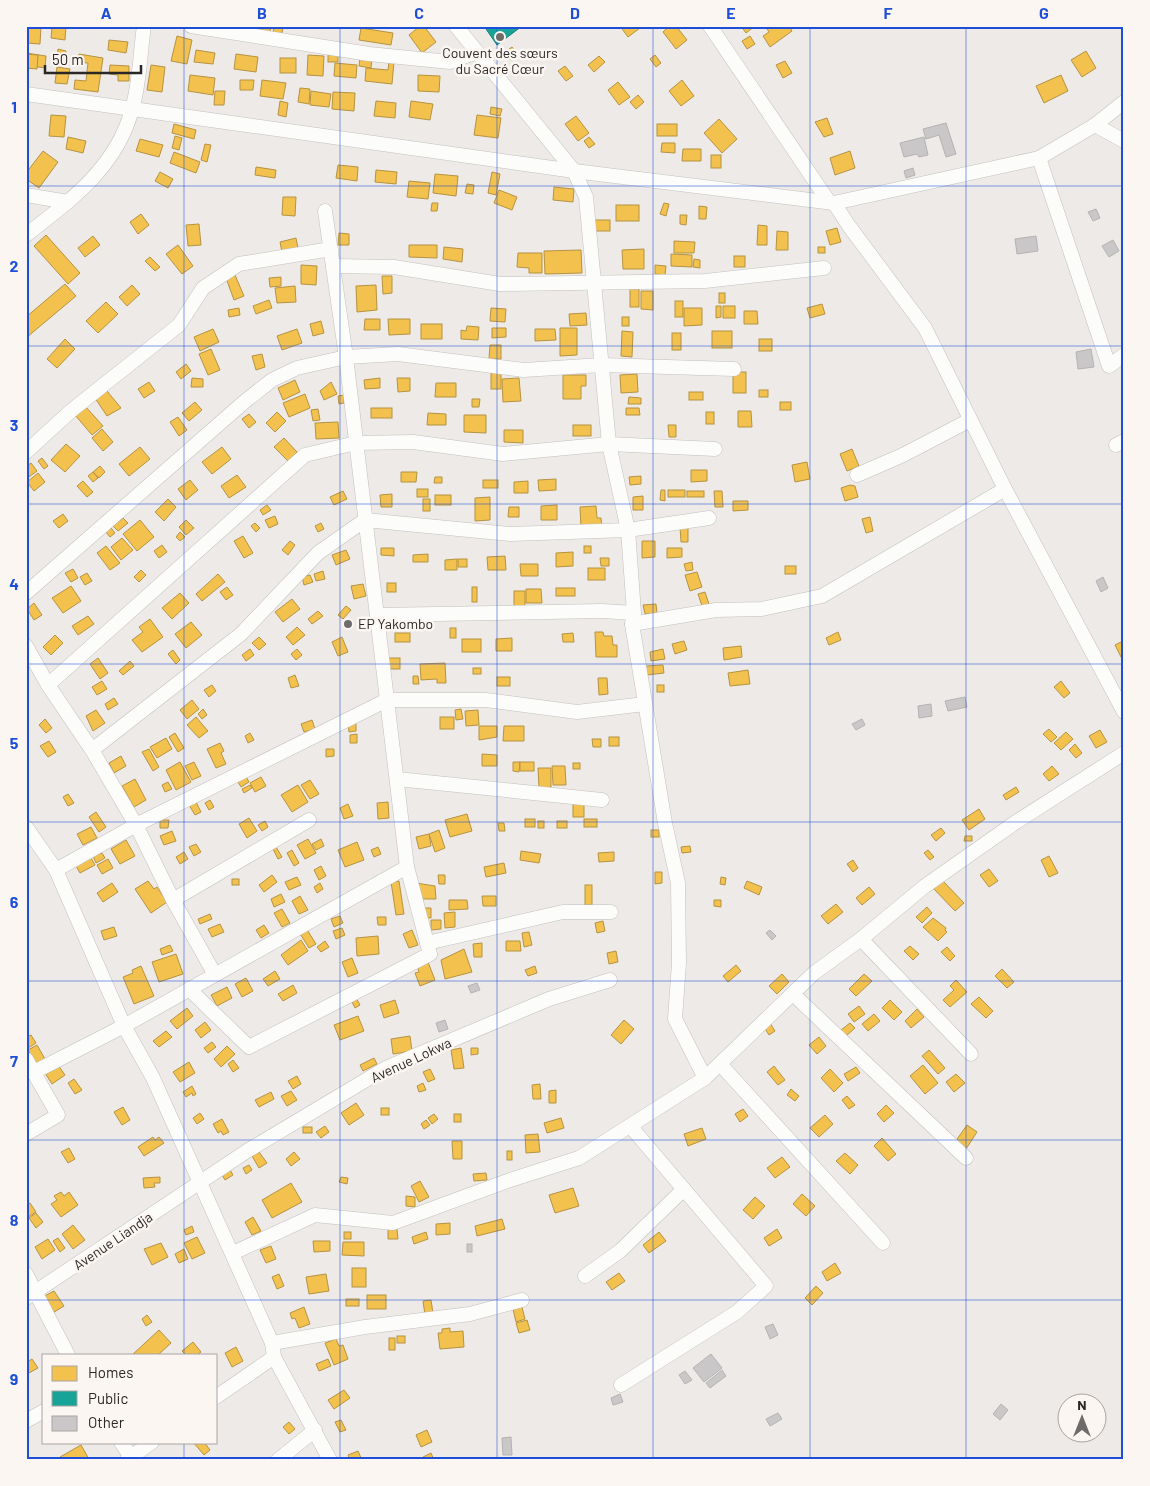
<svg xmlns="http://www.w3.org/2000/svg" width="1150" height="1486" viewBox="0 0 1150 1486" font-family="Barlow,sans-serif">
  <rect width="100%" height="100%" fill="#edeae7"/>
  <g fill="#f2c14e" stroke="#b69342">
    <path d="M 27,26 L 41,26 L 40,44 L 26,43 Z"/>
    <path d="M 52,26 L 66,26 L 65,40 L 51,38 Z"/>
    <path d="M 262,26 L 271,26 L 269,37 L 260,35 Z"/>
    <path d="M 274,26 L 283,26 L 282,34 L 273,33 Z"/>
    <path d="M 420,26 L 424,26 L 436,42 L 422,53 L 409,35 Z"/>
    <path d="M 620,26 L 638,26 L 640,28 L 628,37 Z"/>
    <path d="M 669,26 L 676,26 L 687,40 L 676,49 L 663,32 Z"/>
    <path d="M 741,26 L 755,26 L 746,33 Z"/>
    <path d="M 765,26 L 789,26 L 792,31 L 770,47 L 763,36 L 769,32 Z"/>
    <path d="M 361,28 L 393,33 L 391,45 L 359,40 Z"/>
    <path d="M 177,36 L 192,40 L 187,64 L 171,61 Z"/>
    <path d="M 750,36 L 755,44 L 747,49 L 742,41 Z"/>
    <path d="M 109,40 L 128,42 L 126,53 L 108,50 Z"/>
    <path d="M 512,47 L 518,54 L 510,60 L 504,53 Z"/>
    <path d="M 58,49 L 66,51 L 65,61 L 57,60 Z"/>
    <path d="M 196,50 L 215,53 L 213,64 L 194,62 Z"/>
    <path d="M 1086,51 L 1096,68 L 1082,77 L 1071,60 Z"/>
    <path d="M 26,53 L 46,56 L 45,68 L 26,65 Z"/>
    <rect x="328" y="53" width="10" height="9"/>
    <path d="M 26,54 L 38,55 L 37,69 L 26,68 Z"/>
    <path d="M 79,54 L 103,58 L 98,92 L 74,89 L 75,80 L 86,81 L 88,63 L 78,62 Z"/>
    <path d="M 236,54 L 258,57 L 256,72 L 234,69 Z"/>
    <path d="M 308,55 L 324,56 L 323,76 L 307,75 Z"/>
    <path d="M 655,55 L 661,63 L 656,67 L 650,59 Z"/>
    <path d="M 599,56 L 605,62 L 594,72 L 588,65 Z"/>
    <path d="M 360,57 L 372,58 L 371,68 L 359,66 Z"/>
    <rect x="280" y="58" width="16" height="15"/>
    <path d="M 785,61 L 792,73 L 783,78 L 776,65 Z"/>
    <path d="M 389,62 L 394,62 L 392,84 L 365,81 L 366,68 L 388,70 Z"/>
    <path d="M 335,63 L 357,65 L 356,78 L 334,76 Z"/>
    <path d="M 110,65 L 129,66 L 129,81 L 118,81 L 118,75 L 109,74 Z"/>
    <path d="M 151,65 L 165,67 L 162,92 L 147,90 Z"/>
    <path d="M 565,66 L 573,76 L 566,81 L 558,71 Z"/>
    <path d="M 57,67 L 70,69 L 67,84 L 55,83 Z"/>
    <path d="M 190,75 L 215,78 L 213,95 L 188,91 Z"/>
    <path d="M 418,75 L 440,76 L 439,92 L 418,91 Z"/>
    <path d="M 1061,75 L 1068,91 L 1044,103 L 1036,86 Z"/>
    <path d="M 240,80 L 254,80 L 253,90 L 240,90 Z"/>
    <path d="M 262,80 L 286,83 L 283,99 L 260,96 Z"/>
    <path d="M 682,80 L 694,96 L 681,106 L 669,91 Z"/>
    <path d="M 618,82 L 630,97 L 619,105 L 608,90 Z"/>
    <path d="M 300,88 L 310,89 L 309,104 L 298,102 Z"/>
    <path d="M 215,91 L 225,91 L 224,105 L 214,105 Z"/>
    <path d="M 311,91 L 331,94 L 329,107 L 310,105 Z"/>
    <path d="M 333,92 L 355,93 L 354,111 L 332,109 Z"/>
    <path d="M 638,95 L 644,102 L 636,109 L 630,102 Z"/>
    <path d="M 280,101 L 288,103 L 286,117 L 278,115 Z"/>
    <path d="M 376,101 L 396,103 L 395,118 L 374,116 Z"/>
    <path d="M 411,101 L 433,104 L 430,120 L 409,117 Z"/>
    <path d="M 491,107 L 502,109 L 500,116 L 490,114 Z"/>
    <path d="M 51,115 L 66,116 L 64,137 L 49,136 Z"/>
    <path d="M 477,115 L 501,118 L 498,138 L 474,135 Z"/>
    <path d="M 576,116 L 589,133 L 578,141 L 565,124 Z"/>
    <path d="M 827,118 L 833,134 L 824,137 L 815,122 Z"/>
    <path d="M 719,119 L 737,139 L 722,153 L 704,133 Z"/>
    <path d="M 174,124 L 196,130 L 194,139 L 172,133 Z"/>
    <rect x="657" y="124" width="20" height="12"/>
    <path d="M 175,136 L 182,138 L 179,150 L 172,148 Z"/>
    <path d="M 68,137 L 86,141 L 83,153 L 66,149 Z"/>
    <path d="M 589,137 L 595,144 L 589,148 L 584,141 Z"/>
    <path d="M 140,139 L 163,145 L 159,157 L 136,151 Z"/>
    <path d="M 662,143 L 675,143 L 675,153 L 661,152 Z"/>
    <path d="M 205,144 L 211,145 L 207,162 L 201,160 Z"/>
    <path d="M 683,149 L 701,149 L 701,161 L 682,161 Z"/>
    <path d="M 43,151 L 58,162 L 39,188 L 26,179 L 26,173 Z"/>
    <path d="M 850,151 L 855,168 L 835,175 L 830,158 Z"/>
    <path d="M 174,152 L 200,162 L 196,173 L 170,163 Z"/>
    <rect x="711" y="155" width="10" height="13"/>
    <path d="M 338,165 L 358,167 L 357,181 L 336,178 Z"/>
    <path d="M 256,167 L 276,170 L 275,178 L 255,175 Z"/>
    <path d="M 376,170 L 397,172 L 396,184 L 375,182 Z"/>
    <path d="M 160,172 L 173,179 L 168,188 L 155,181 Z"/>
    <path d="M 492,172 L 500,174 L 496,195 L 488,193 Z"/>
    <path d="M 435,174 L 458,176 L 456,196 L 433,193 Z"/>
    <path d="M 409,181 L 430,183 L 428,199 L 407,197 Z"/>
    <path d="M 467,184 L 474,185 L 473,194 L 465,193 Z"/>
    <path d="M 554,187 L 574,189 L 573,202 L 553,200 Z"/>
    <path d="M 499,190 L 517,197 L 512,210 L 494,203 Z"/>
    <path d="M 283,197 L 296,197 L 295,216 L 282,215 Z"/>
    <path d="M 432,203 L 438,203 L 437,211 L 431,211 Z"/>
    <path d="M 664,203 L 669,204 L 666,216 L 660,214 Z"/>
    <rect x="616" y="205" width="23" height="16"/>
    <path d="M 699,206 L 707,207 L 706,219 L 699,219 Z"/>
    <path d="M 141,214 L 149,225 L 138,234 L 130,222 Z"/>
    <path d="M 680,215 L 687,215 L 686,225 L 680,224 Z"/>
    <rect x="591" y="220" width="19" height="11"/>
    <path d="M 199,224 L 201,245 L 188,246 L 186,225 Z"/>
    <path d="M 758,225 L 767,226 L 767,245 L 757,245 Z"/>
    <path d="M 837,228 L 841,242 L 830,245 L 826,231 Z"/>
    <path d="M 777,231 L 788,232 L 788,250 L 776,250 Z"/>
    <path d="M 339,233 L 349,234 L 349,245 L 338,245 Z"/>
    <path d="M 46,235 L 80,273 L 68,284 L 34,246 Z"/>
    <path d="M 93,236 L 100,245 L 85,257 L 78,248 Z"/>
    <path d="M 296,238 L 298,248 L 282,252 L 280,242 Z"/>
    <path d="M 674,241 L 695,242 L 694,253 L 674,253 Z"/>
    <path d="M 178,245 L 193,266 L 182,274 L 166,254 Z"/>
    <path d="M 409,245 L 437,245 L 437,258 L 409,257 Z"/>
    <path d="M 444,247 L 463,249 L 462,262 L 443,259 Z"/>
    <rect x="818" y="247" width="7" height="6"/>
    <path d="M 644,249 L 644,269 L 623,269 L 622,250 Z"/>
    <path d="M 581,250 L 582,273 L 545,274 L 544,251 Z"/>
    <path d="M 518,253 L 542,253 L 542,273 L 529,273 L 529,268 L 517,267 Z"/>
    <path d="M 671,254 L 692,255 L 692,267 L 671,266 Z"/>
    <rect x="734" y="256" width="11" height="11"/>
    <path d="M 150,257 L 160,267 L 155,271 L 145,261 Z"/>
    <path d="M 694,259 L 700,260 L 700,268 L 693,267 Z"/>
    <path d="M 301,265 L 317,266 L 316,285 L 301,284 Z"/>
    <path d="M 655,265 L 666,266 L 665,275 L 655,274 Z"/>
    <path d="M 235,275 L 244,296 L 234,300 L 226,278 Z"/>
    <path d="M 382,276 L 392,276 L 392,293 L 383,294 Z"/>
    <path d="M 281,277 L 281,286 L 270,287 L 269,278 Z"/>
    <path d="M 65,284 L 76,296 L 26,338 L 26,317 Z"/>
    <path d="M 132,285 L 140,294 L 127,306 L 119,297 Z"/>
    <path d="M 376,285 L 377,310 L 357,312 L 356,286 Z"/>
    <path d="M 295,286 L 296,302 L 277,303 L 275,288 Z"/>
    <rect x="630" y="289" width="9" height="18"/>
    <path d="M 641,291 L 653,291 L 653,310 L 641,309 Z"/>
    <rect x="719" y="293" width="6" height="10"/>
    <path d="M 269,300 L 272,308 L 256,314 L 253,306 Z"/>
    <rect x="675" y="301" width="8" height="16"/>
    <path d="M 106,302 L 118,314 L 98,333 L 86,321 Z"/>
    <path d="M 822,304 L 825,314 L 810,318 L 807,308 Z"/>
    <path d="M 716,306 L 721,306 L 721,317 L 716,318 Z"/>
    <rect x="723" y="306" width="12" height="12"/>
    <path d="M 239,308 L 240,315 L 229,317 L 228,310 Z"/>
    <path d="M 491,308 L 506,309 L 505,322 L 490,321 Z"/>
    <path d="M 684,308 L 702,308 L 702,325 L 684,326 Z"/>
    <path d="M 744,311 L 757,311 L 758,324 L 744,324 Z"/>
    <path d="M 586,313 L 587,325 L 570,326 L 569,314 Z"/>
    <rect x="622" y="317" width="7" height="9"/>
    <path d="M 365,319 L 380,319 L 380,330 L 364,330 Z"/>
    <path d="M 388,319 L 410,319 L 410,334 L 389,335 Z"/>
    <path d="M 321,321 L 324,333 L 313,336 L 310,324 Z"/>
    <rect x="421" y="324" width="21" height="15"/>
    <path d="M 467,326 L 479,327 L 478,340 L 461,339 L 461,330 L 466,331 Z"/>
    <path d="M 492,328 L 506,328 L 506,337 L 492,338 Z"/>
    <path d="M 560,328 L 577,328 L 577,355 L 560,356 Z"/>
    <path d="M 213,329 L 219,342 L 200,351 L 194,337 Z"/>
    <path d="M 297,329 L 302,343 L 282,350 L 277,336 Z"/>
    <path d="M 535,329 L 555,329 L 556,340 L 535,341 Z"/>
    <path d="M 622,331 L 633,332 L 632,357 L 621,356 Z"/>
    <rect x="712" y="331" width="20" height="17"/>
    <rect x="672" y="333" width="9" height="17"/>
    <path d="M 65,339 L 75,349 L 57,368 L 47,359 Z"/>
    <rect x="759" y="339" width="13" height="12"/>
    <path d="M 490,345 L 501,345 L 501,359 L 489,359 Z"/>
    <path d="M 211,349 L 220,370 L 208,375 L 199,354 Z"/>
    <path d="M 262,354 L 265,367 L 256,370 L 252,356 Z"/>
    <path d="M 186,364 L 191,371 L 181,379 L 176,372 Z"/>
    <rect x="491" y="371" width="10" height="18"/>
    <rect x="733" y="372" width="13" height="21"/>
    <path d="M 637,374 L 638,392 L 621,393 L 620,375 Z"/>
    <path d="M 563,375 L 586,375 L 586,386 L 581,386 L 581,399 L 563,399 Z"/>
    <path d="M 192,378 L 203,379 L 203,387 L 191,387 Z"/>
    <path d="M 380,378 L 380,388 L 365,389 L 364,380 Z"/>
    <path d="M 397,378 L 410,378 L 410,391 L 398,392 Z"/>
    <path d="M 519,378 L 521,401 L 503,402 L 502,379 Z"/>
    <path d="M 295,380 L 300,392 L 283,400 L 278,388 Z"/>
    <path d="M 149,382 L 155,391 L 144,398 L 138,389 Z"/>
    <path d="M 331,382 L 337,394 L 324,400 L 320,391 Z"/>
    <path d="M 436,383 L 456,383 L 456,397 L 435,397 Z"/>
    <rect x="759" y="390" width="9" height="7"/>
    <path d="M 107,391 L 121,408 L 107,416 L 95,398 Z"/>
    <rect x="689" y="392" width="14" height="8"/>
    <path d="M 305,394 L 310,408 L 289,417 L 283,403 Z"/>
    <path d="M 344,395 L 344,403 L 339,404 L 338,396 Z"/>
    <path d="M 629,397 L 641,398 L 641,404 L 628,404 Z"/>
    <path d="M 472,399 L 480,399 L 479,407 L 472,407 Z"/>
    <path d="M 195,402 L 202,410 L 189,421 L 182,413 Z"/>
    <rect x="780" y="402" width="11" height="8"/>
    <path d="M 85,406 L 103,426 L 92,435 L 75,415 Z"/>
    <rect x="371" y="408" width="21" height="10"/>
    <path d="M 626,408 L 639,408 L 640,415 L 626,415 Z"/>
    <path d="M 318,409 L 320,420 L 313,421 L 311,410 Z"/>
    <path d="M 738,411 L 751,411 L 752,427 L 738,427 Z"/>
    <path d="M 277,412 L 286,421 L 275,432 L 266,423 Z"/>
    <rect x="706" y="412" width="8" height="12"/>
    <path d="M 428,413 L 446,414 L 446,425 L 427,425 Z"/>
    <path d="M 249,414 L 256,422 L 249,428 L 242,419 Z"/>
    <path d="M 464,415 L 486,415 L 486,433 L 464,432 Z"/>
    <path d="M 178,417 L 187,430 L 179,436 L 170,422 Z"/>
    <path d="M 338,422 L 339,438 L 316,439 L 315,423 Z"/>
    <rect x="573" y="425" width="18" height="11"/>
    <path d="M 668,425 L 676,425 L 676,437 L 669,437 Z"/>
    <path d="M 102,429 L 113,442 L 103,451 L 92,438 Z"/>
    <path d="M 504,430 L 523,430 L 523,443 L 504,442 Z"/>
    <path d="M 284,438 L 297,452 L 288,461 L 274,447 Z"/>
    <path d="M 66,444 L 80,456 L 65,472 L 51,460 Z"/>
    <path d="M 140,447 L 150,459 L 129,476 L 119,464 Z"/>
    <path d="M 222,447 L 231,459 L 212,474 L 202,462 Z"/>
    <path d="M 852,449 L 859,466 L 847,471 L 840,454 Z"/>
    <path d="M 42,458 L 48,466 L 44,469 L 38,461 Z"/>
    <path d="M 807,462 L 810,479 L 795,482 L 792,465 Z"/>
    <path d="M 31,463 L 37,471 L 26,479 L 26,467 Z"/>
    <path d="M 100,466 L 105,472 L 99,478 L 93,472 Z"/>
    <path d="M 691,470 L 707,470 L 707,481 L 691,482 Z"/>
    <path d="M 93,472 L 98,478 L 93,482 L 88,476 Z"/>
    <path d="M 401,472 L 417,472 L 416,482 L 401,482 Z"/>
    <path d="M 38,473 L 45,482 L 34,491 L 27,482 Z"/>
    <path d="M 237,475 L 246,487 L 229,498 L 221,486 Z"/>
    <path d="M 641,476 L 641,484 L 630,485 L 629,477 Z"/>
    <path d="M 435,477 L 442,477 L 442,483 L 434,483 Z"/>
    <path d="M 556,479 L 556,490 L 539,491 L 538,480 Z"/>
    <path d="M 190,480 L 198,490 L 186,500 L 178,489 Z"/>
    <rect x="483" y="480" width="15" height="8"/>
    <path d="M 83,481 L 93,492 L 87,497 L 77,486 Z"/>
    <path d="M 528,481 L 528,493 L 514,493 L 514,482 Z"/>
    <path d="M 850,485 L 855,486 L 858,497 L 845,501 L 841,488 Z"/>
    <rect x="417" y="489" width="11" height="8"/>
    <path d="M 661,490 L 665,490 L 665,501 L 660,500 Z"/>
    <rect x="668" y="490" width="17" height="7"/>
    <path d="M 343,491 L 347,499 L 334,505 L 330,497 Z"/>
    <rect x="687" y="491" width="17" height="6"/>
    <path d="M 714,491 L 722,491 L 723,507 L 715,507 Z"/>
    <path d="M 392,494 L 392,507 L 381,507 L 380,495 Z"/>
    <rect x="435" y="495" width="16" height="10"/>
    <path d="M 643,496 L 643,510 L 633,510 L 633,497 Z"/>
    <path d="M 490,497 L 490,520 L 475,521 L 475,498 Z"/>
    <path d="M 168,499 L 176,507 L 164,521 L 155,512 Z"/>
    <rect x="423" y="499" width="7" height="12"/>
    <path d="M 733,501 L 748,501 L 748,510 L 733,511 Z"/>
    <path d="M 267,505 L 271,510 L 263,515 L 260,510 Z"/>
    <path d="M 557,505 L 557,520 L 541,520 L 541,506 Z"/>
    <path d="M 596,506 L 597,518 L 601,518 L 602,527 L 581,528 L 580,507 Z"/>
    <path d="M 509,507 L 519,507 L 519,517 L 508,517 Z"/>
    <path d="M 63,514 L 68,521 L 59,528 L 53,521 Z"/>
    <path d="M 275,516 L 278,524 L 269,528 L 265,520 Z"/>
    <path d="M 870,517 L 873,531 L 866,533 L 862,519 Z"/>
    <path d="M 123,518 L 128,523 L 118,531 L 113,526 Z"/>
    <path d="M 140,520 L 154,537 L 137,551 L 123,534 Z"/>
    <path d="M 186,520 L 194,528 L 186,535 L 179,527 Z"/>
    <path d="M 255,523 L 260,528 L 256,532 L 251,526 Z"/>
    <path d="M 321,523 L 324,529 L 318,532 L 315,526 Z"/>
    <path d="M 680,527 L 688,527 L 688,542 L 681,542 Z"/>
    <path d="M 111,528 L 115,533 L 110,537 L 106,532 Z"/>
    <path d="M 180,532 L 185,537 L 180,541 L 176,537 Z"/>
    <path d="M 243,536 L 253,553 L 244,558 L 234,541 Z"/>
    <path d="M 122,538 L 133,550 L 121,560 L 111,547 Z"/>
    <path d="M 290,541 L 295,545 L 288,555 L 282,550 Z"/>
    <path d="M 642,541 L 655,541 L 655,557 L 642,558 Z"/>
    <path d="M 162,545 L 167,552 L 159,558 L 154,551 Z"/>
    <path d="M 106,546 L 120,563 L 110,570 L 97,553 Z"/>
    <rect x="584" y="546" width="7" height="7"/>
    <path d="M 381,548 L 394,548 L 394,556 L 381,555 Z"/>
    <path d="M 667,548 L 682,548 L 682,557 L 667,558 Z"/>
    <path d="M 346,550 L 350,559 L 336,565 L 332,555 Z"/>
    <path d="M 573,552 L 573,566 L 556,567 L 556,553 Z"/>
    <path d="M 428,554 L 428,562 L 413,562 L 413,555 Z"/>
    <path d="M 505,556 L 506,570 L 488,570 L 487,557 Z"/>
    <path d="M 600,558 L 609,558 L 609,566 L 601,566 Z"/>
    <path d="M 457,559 L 457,570 L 445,570 L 445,560 Z"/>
    <rect x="458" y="559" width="9" height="8"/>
    <path d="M 692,562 L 693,570 L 686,571 L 684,564 Z"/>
    <path d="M 520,564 L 538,564 L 538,576 L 521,576 Z"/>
    <rect x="785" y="566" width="11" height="8"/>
    <rect x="588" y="568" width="17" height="12"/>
    <path d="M 73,569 L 78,578 L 71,582 L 65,573 Z"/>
    <path d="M 141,570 L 146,575 L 139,582 L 134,577 Z"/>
    <path d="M 323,571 L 325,579 L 316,581 L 314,574 Z"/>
    <path d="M 697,572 L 702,587 L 690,591 L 685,575 Z"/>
    <path d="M 87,573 L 92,581 L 85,585 L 80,577 Z"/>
    <path d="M 218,574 L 225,582 L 202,601 L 196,594 Z"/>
    <path d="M 310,575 L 313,582 L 304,585 L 302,577 Z"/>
    <rect x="387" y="583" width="9" height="9"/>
    <path d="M 363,584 L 366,596 L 354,599 L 351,586 Z"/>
    <path d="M 71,586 L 81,601 L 63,613 L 52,598 Z"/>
    <path d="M 227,587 L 233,595 L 226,600 L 220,592 Z"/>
    <rect x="472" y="587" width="5" height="15"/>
    <rect x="556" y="588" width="19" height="8"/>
    <path d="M 526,589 L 541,589 L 542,603 L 526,603 Z"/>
    <rect x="514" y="591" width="11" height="22"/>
    <path d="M 705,592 L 710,607 L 703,609 L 698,594 Z"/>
    <path d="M 180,593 L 189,603 L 172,619 L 162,608 Z"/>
    <path d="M 292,599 L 300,609 L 283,622 L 275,612 Z"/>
    <path d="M 34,603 L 42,615 L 34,620 L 27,609 Z"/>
    <path d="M 656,604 L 657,613 L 645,614 L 643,605 Z"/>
    <path d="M 346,606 L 351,610 L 343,619 L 338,615 Z"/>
    <path d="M 318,611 L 323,616 L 312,624 L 308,619 Z"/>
    <path d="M 88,616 L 94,624 L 78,635 L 72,626 Z"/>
    <path d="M 150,619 L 163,637 L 142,652 L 132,640 L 143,632 L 139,627 Z"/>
    <path d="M 191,622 L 202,635 L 186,648 L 175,634 Z"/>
    <path d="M 297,627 L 305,635 L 293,645 L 286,637 Z"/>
    <rect x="450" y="628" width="6" height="10"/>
    <path d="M 595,632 L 603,632 L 604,636 L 612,636 L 613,645 L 617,645 L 617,657 L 596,657 Z"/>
    <path d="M 838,632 L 841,640 L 829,645 L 826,638 Z"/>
    <rect x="395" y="633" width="15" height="9"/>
    <path d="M 573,633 L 574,642 L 563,642 L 562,634 Z"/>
    <path d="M 55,635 L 63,643 L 51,655 L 43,647 Z"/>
    <path d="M 259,637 L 266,644 L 259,650 L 252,643 Z"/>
    <path d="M 342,637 L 348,652 L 338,656 L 332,642 Z"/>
    <path d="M 512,638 L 512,651 L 496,651 L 496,639 Z"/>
    <rect x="462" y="639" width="19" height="13"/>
    <path d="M 684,641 L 687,650 L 675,654 L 672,644 Z"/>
    <path d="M 1123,641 L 1124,642 L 1124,663 L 1115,645 Z"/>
    <path d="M 741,646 L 742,657 L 724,660 L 723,648 Z"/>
    <path d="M 250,649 L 254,655 L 246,661 L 242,655 Z"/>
    <path d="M 297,649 L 302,655 L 296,660 L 291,654 Z"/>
    <path d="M 663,649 L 665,659 L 651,661 L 650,652 Z"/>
    <path d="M 173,650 L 180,660 L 176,664 L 168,654 Z"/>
    <path d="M 98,658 L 108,673 L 100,679 L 90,664 Z"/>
    <rect x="386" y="658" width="14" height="11"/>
    <path d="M 130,661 L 134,666 L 123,675 L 119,671 Z"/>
    <path d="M 445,663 L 446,683 L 437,683 L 437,679 L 421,680 L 420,664 Z"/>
    <path d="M 663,665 L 664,673 L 647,675 L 646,666 Z"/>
    <rect x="473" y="668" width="8" height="6"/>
    <path d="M 748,670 L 750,684 L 730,686 L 728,673 Z"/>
    <path d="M 295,675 L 299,686 L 291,688 L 288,678 Z"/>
    <path d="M 413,676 L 418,676 L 419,684 L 413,684 Z"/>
    <rect x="497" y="677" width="13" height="9"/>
    <path d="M 598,678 L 607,678 L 608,694 L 599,695 Z"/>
    <path d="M 102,681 L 107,689 L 97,695 L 92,687 Z"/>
    <path d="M 1061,681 L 1070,693 L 1064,698 L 1054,687 Z"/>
    <path d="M 212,685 L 216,691 L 209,697 L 204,690 Z"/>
    <rect x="657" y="685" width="7" height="7"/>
    <path d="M 114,698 L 118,704 L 108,710 L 105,704 Z"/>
    <path d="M 192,700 L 199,709 L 187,719 L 180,710 Z"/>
    <path d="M 203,709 L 207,715 L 202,719 L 198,714 Z"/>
    <path d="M 461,709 L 463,719 L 456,720 L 455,710 Z"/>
    <path d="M 96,710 L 105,723 L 93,731 L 86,716 Z"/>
    <path d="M 478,710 L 479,725 L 466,726 L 465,711 Z"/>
    <path d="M 196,717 L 208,731 L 199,738 L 187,725 Z"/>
    <rect x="440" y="717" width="14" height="12"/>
    <path d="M 45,719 L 52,728 L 46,733 L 39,725 Z"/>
    <path d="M 312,720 L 315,729 L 304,732 L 301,724 Z"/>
    <path d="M 348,722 L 356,722 L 356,731 L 349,732 Z"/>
    <path d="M 479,726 L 497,726 L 497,737 L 479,740 Z"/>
    <path d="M 504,726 L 524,726 L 524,741 L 503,741 Z"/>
    <path d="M 1049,729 L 1057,737 L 1051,742 L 1043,734 Z"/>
    <path d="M 1100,730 L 1107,742 L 1096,748 L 1089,736 Z"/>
    <path d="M 1066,732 L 1073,739 L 1061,750 L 1054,743 Z"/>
    <path d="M 175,733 L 184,748 L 178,752 L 169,737 Z"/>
    <path d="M 250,733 L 254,740 L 248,743 L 245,736 Z"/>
    <path d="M 357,734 L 357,743 L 350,743 L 350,735 Z"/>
    <rect x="609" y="737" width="10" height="9"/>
    <path d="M 166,738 L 172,749 L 157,758 L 150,747 Z"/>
    <path d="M 592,739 L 601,739 L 601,747 L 593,747 Z"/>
    <path d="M 49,741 L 56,752 L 48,757 L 40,746 Z"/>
    <path d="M 220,743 L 224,751 L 221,753 L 226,764 L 216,768 L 207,749 Z"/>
    <path d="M 1075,744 L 1082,753 L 1076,758 L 1069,750 Z"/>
    <path d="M 149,749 L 159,767 L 153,771 L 142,752 Z"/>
    <path d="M 326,749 L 334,749 L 334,756 L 326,757 Z"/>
    <path d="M 482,754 L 497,755 L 497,766 L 482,766 Z"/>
    <path d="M 121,756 L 126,766 L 114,773 L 109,763 Z"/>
    <path d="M 180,762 L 191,782 L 176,790 L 166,770 Z"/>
    <path d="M 194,762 L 201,776 L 192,780 L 185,766 Z"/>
    <path d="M 513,762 L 520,762 L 519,772 L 513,771 Z"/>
    <rect x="520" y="762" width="14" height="9"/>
    <rect x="573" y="763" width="7" height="6"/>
    <path d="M 552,766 L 565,766 L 566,785 L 553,785 Z"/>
    <path d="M 1052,766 L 1059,774 L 1049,781 L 1043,774 Z"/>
    <path d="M 538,768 L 551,768 L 551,788 L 539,788 Z"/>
    <path d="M 245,775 L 249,782 L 241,787 L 237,780 Z"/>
    <path d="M 261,777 L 266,786 L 255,792 L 250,783 Z"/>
    <path d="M 135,779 L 146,800 L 134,807 L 122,786 Z"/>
    <path d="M 310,780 L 319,794 L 310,799 L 301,785 Z"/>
    <path d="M 168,782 L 172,789 L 165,792 L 162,785 Z"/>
    <path d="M 250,785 L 252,788 L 244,793 L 242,789 Z"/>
    <path d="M 298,785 L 308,802 L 292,812 L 281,795 Z"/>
    <path d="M 1016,787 L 1019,792 L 1006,800 L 1003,795 Z"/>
    <path d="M 68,794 L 74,803 L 68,806 L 63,797 Z"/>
    <path d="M 210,800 L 214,807 L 209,810 L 205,803 Z"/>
    <path d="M 196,802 L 201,812 L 195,815 L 189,805 Z"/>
    <path d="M 388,802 L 389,818 L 378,819 L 377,803 Z"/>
    <rect x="573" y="803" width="11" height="14"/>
    <path d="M 348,804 L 353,816 L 344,819 L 340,808 Z"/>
    <path d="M 979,809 L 985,819 L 969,830 L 962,820 Z"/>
    <path d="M 96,812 L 106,827 L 99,832 L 89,817 Z"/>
    <path d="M 467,814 L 472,831 L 450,837 L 445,820 Z"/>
    <path d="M 249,818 L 257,831 L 247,838 L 239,824 Z"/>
    <rect x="525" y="819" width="10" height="8"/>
    <rect x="584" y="819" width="13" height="8"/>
    <path d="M 160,820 L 169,820 L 168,828 L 160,828 Z"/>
    <path d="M 265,821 L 268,827 L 262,831 L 258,825 Z"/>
    <rect x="538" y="821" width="6" height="7"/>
    <rect x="557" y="821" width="10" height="7"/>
    <path d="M 498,823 L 504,823 L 505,831 L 499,831 Z"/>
    <path d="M 91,827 L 97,838 L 83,845 L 77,834 Z"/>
    <path d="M 941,828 L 945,833 L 936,841 L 931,835 Z"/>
    <path d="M 439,830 L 445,848 L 435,852 L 429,834 Z"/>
    <rect x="651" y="830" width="8" height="7"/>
    <path d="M 172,831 L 176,841 L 164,845 L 160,836 Z"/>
    <path d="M 429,834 L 431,846 L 419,849 L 416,837 Z"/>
    <path d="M 965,836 L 972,836 L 972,841 L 964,841 Z"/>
    <path d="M 308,839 L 316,853 L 305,859 L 297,845 Z"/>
    <path d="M 321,839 L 324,846 L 316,850 L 312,844 Z"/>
    <path d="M 126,840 L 135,856 L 120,864 L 111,849 Z"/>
    <path d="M 357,842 L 364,860 L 345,867 L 338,850 Z"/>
    <path d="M 196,844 L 201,852 L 194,856 L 189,847 Z"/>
    <path d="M 690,846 L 691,852 L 682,853 L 681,847 Z"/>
    <path d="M 276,847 L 282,857 L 278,859 L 273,849 Z"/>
    <path d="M 378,847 L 381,854 L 374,857 L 371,850 Z"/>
    <path d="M 292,850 L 299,863 L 294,866 L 287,853 Z"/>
    <path d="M 928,850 L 934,857 L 930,860 L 924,853 Z"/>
    <path d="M 521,851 L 541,854 L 539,863 L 520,860 Z"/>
    <path d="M 184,852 L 188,859 L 180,864 L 176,857 Z"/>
    <path d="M 614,852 L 614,861 L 599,862 L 598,853 Z"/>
    <path d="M 102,853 L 105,858 L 96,863 L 93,856 Z"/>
    <path d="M 1049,856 L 1058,873 L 1049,877 L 1041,860 Z"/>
    <path d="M 91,858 L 95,865 L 80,873 L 76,866 Z"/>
    <path d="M 108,859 L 113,868 L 102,874 L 97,865 Z"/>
    <path d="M 853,860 L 858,868 L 853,872 L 847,864 Z"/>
    <path d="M 504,863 L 506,873 L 486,877 L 484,867 Z"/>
    <path d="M 321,866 L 326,876 L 319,880 L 314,870 Z"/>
    <path d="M 989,869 L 998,881 L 989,887 L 980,875 Z"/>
    <path d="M 655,872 L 662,872 L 662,883 L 655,884 Z"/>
    <path d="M 272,875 L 277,882 L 264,892 L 259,885 Z"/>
    <path d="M 438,875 L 445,875 L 445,884 L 439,884 Z"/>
    <path d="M 297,877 L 301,885 L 289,890 L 285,882 Z"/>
    <path d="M 721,877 L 726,878 L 725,885 L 720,884 Z"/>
    <rect x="232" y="879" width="7" height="6"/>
    <path d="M 942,880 L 964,903 L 955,911 L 933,888 Z"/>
    <path d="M 148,881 L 154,889 L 157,887 L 167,902 L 151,913 L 135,889 Z"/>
    <path d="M 399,881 L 404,914 L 396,915 L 391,882 Z"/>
    <path d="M 747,881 L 762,887 L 759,895 L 744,888 Z"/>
    <path d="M 112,883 L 118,892 L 103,902 L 97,893 Z"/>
    <path d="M 320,883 L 323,889 L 317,893 L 314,887 Z"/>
    <path d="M 416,883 L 435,886 L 436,899 L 417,899 Z"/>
    <rect x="585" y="885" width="7" height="20"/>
    <path d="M 869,887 L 875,894 L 862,905 L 856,898 Z"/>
    <path d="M 281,894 L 285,902 L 274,907 L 271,899 Z"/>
    <path d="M 300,896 L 308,910 L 299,914 L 292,901 Z"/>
    <path d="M 482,896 L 496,896 L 496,906 L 483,906 Z"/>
    <path d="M 449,900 L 467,900 L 468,909 L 449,910 Z"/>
    <path d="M 714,900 L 721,900 L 721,907 L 714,906 Z"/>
    <path d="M 836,904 L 843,912 L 828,924 L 821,916 Z"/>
    <path d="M 927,907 L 932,913 L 922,923 L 916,917 Z"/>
    <path d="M 418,908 L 431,908 L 431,918 L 418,917 Z"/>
    <path d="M 282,909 L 290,923 L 282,927 L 274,913 Z"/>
    <path d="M 455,912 L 455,927 L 445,928 L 444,913 Z"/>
    <path d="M 210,914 L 212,919 L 200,924 L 198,919 Z"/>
    <path d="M 340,916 L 343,923 L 334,927 L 331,919 Z"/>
    <path d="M 377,917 L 386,917 L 386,925 L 378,925 Z"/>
    <path d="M 933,918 L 946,928 L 945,930 L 947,932 L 938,941 L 923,927 Z"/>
    <path d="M 431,920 L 441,920 L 441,929 L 431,930 Z"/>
    <path d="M 603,921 L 605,931 L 597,933 L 595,923 Z"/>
    <path d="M 220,924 L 224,932 L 212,937 L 208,929 Z"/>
    <path d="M 264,925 L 269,933 L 261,938 L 256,930 Z"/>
    <path d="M 114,927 L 117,936 L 104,940 L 101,931 Z"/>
    <path d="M 306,928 L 316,944 L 309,948 L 299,932 Z"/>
    <path d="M 342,928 L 345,935 L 336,939 L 333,931 Z"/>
    <path d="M 412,930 L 418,945 L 409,948 L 403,934 Z"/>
    <path d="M 529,932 L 532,945 L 524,947 L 522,933 Z"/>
    <path d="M 378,936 L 379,954 L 357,956 L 356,938 Z"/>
    <path d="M 301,940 L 308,951 L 288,965 L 281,955 Z"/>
    <path d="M 325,941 L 329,947 L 321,952 L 317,947 Z"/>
    <path d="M 506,941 L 520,941 L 521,951 L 506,951 Z"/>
    <path d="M 482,943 L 482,957 L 474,957 L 473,944 Z"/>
    <path d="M 170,945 L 173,951 L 162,955 L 160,949 Z"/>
    <path d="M 910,946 L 919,954 L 913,960 L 904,951 Z"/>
    <path d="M 947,947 L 955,956 L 950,961 L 941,952 Z"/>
    <path d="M 464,949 L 472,972 L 445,979 L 441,960 Z"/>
    <path d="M 616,951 L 618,962 L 609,964 L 607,953 Z"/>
    <path d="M 176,954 L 183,974 L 159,982 L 152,962 Z"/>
    <path d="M 352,958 L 358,973 L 348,977 L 342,962 Z"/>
    <path d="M 428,962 L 435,980 L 420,986 L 415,973 L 419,972 L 417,966 Z"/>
    <path d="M 736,965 L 741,971 L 728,982 L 723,976 Z"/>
    <path d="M 141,966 L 154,996 L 134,1004 L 123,977 L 133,973 L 132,970 Z"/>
    <path d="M 535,966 L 537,973 L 528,976 L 525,970 Z"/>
    <path d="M 1002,969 L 1014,982 L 1007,988 L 995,976 Z"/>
    <path d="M 275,971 L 280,979 L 268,986 L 263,979 Z"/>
    <path d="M 782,974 L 789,982 L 777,994 L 769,986 Z"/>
    <path d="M 864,974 L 872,981 L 856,996 L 849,989 Z"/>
    <path d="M 246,978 L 253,991 L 242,997 L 235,984 Z"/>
    <path d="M 956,980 L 967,992 L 950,1007 L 943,1000 L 954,990 L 950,986 Z"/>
    <path d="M 293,985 L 297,993 L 283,1001 L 278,994 Z"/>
    <path d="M 227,987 L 232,998 L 217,1006 L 211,995 Z"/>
    <path d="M 355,996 L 360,1005 L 355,1008 L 350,998 Z"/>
    <path d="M 979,997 L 993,1011 L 986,1018 L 971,1004 Z"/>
    <path d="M 395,1000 L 399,1013 L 384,1018 L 380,1005 Z"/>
    <path d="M 890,1000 L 902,1012 L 894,1020 L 882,1008 Z"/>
    <path d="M 859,1006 L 865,1014 L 854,1022 L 848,1014 Z"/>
    <path d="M 187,1008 L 193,1016 L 177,1029 L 170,1021 Z"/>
    <path d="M 917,1009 L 924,1017 L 911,1028 L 905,1021 Z"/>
    <path d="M 874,1014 L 880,1021 L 868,1031 L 862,1024 Z"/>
    <path d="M 358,1016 L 364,1031 L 340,1040 L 334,1025 Z"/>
    <path d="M 624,1020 L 634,1029 L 621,1044 L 611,1035 Z"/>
    <path d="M 205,1022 L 211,1030 L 201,1038 L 195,1030 Z"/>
    <path d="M 770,1023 L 775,1031 L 769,1035 L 764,1027 Z"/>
    <path d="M 850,1023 L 855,1028 L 846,1036 L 841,1030 Z"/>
    <path d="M 166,1031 L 172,1037 L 159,1047 L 153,1041 Z"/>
    <path d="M 31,1035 L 36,1043 L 28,1048 L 26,1037 Z"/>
    <path d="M 410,1036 L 412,1051 L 393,1054 L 391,1039 Z"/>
    <path d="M 819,1037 L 826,1046 L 817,1054 L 809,1045 Z"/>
    <path d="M 212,1042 L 216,1047 L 208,1053 L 204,1048 Z"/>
    <path d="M 37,1045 L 45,1059 L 36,1064 L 28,1050 Z"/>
    <path d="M 227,1046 L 235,1054 L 221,1067 L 214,1059 Z"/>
    <path d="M 461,1048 L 464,1068 L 454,1069 L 451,1050 Z"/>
    <path d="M 471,1048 L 478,1048 L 478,1054 L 471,1055 Z"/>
    <path d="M 929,1050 L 945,1068 L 938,1074 L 922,1056 Z"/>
    <path d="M 374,1058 L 377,1064 L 363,1071 L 360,1065 Z"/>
    <path d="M 233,1060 L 239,1068 L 233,1072 L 228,1064 Z"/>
    <path d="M 189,1062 L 195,1073 L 180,1082 L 173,1072 Z"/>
    <path d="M 58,1065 L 65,1075 L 52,1084 L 45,1073 Z"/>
    <path d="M 923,1065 L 938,1083 L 925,1094 L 910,1076 Z"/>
    <path d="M 774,1066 L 785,1080 L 778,1085 L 767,1072 Z"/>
    <path d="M 856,1067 L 860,1073 L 848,1081 L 844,1074 Z"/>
    <path d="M 430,1069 L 435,1079 L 428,1082 L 423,1072 Z"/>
    <path d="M 830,1069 L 843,1083 L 834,1092 L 821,1078 Z"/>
    <path d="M 956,1074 L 965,1083 L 954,1092 L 946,1082 Z"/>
    <path d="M 297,1076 L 301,1084 L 293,1089 L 288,1081 Z"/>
    <path d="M 74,1079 L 82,1090 L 75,1094 L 68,1083 Z"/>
    <path d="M 423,1083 L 426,1090 L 419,1092 L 417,1086 Z"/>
    <path d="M 540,1084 L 541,1099 L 533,1099 L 532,1085 Z"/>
    <path d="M 192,1086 L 196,1094 L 193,1096 L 192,1093 L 186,1097 L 183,1092 Z"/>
    <path d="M 791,1089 L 799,1096 L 795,1101 L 787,1095 Z"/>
    <path d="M 556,1090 L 556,1103 L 549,1103 L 549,1091 Z"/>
    <path d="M 291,1091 L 297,1100 L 287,1106 L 281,1096 Z"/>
    <path d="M 271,1092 L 274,1099 L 259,1107 L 255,1100 Z"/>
    <path d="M 847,1096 L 855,1105 L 849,1109 L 842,1100 Z"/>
    <path d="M 356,1103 L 364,1115 L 349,1125 L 341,1113 Z"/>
    <path d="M 886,1105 L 894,1113 L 884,1122 L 877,1114 Z"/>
    <path d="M 123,1107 L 130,1120 L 122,1125 L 114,1112 Z"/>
    <rect x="381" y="1108" width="8" height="7"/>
    <path d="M 743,1109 L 748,1116 L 740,1122 L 735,1114 Z"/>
    <path d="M 200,1113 L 204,1119 L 197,1124 L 193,1118 Z"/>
    <path d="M 434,1114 L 438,1119 L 432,1124 L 428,1118 Z"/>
    <rect x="454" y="1114" width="7" height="8"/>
    <path d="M 825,1115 L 833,1124 L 819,1137 L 810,1128 Z"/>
    <path d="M 561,1118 L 564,1128 L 547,1133 L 544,1123 Z"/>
    <path d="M 222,1119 L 229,1132 L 223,1135 L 221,1131 L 218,1133 L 213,1124 Z"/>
    <path d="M 426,1120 L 430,1125 L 424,1129 L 421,1124 Z"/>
    <path d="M 967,1125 L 977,1132 L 966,1149 L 955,1142 Z"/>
    <path d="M 325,1126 L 329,1132 L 321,1138 L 316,1132 Z"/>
    <rect x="303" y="1127" width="9" height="6"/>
    <path d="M 702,1128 L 706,1139 L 688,1146 L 684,1134 Z"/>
    <path d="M 538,1134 L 540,1152 L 526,1153 L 525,1135 Z"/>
    <path d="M 153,1137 L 155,1140 L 159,1137 L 164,1143 L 144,1156 L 138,1147 Z"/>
    <path d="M 882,1138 L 896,1154 L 888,1161 L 874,1146 Z"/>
    <path d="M 452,1141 L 462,1141 L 462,1159 L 453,1159 Z"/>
    <path d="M 69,1148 L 75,1159 L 68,1163 L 61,1152 Z"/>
    <rect x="507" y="1151" width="5" height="9"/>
    <path d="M 259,1152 L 267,1163 L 259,1168 L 252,1156 Z"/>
    <path d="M 294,1152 L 300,1159 L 291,1166 L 286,1159 Z"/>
    <path d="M 845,1153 L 858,1165 L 850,1174 L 836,1161 Z"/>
    <path d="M 782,1157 L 790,1167 L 775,1178 L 767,1168 Z"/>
    <path d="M 249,1165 L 252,1170 L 246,1174 L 243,1168 Z"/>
    <path d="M 229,1168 L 233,1175 L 225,1180 L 221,1173 Z"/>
    <path d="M 486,1173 L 487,1180 L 474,1181 L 473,1174 Z"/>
    <path d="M 160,1177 L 160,1183 L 154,1183 L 155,1187 L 144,1188 L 143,1178 Z"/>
    <path d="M 341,1177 L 348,1178 L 347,1184 L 339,1182 Z"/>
    <path d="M 420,1181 L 429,1197 L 419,1202 L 411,1186 Z"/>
    <path d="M 291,1183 L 302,1202 L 272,1218 L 262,1200 Z"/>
    <path d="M 573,1188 L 579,1206 L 555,1213 L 549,1195 Z"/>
    <path d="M 61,1192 L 64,1196 L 69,1192 L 78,1205 L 61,1217 L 51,1204 L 57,1200 L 54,1196 Z"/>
    <path d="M 802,1194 L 815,1206 L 806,1216 L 793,1204 Z"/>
    <path d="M 406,1196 L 415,1197 L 415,1207 L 406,1206 Z"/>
    <path d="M 755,1197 L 765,1206 L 753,1219 L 743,1210 Z"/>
    <path d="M 30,1203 L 36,1212 L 28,1217 L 26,1205 Z"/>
    <path d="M 36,1213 L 43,1222 L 36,1228 L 29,1218 Z"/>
    <path d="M 253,1217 L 261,1231 L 252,1235 L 245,1222 Z"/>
    <path d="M 502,1219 L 505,1229 L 477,1236 L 475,1226 Z"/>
    <path d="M 450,1223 L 450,1234 L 436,1235 L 436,1224 Z"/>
    <path d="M 73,1225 L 85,1240 L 73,1249 L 62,1234 Z"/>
    <path d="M 192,1226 L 194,1232 L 186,1235 L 184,1230 Z"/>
    <path d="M 388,1229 L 397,1229 L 398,1239 L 388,1239 Z"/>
    <path d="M 777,1229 L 782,1238 L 769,1246 L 764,1238 Z"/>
    <rect x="344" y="1232" width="7" height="7"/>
    <path d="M 426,1232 L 428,1239 L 414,1244 L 412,1237 Z"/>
    <path d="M 659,1232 L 666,1241 L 649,1253 L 643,1245 Z"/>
    <path d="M 197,1237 L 205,1253 L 192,1259 L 184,1243 Z"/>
    <path d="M 58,1238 L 65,1248 L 60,1252 L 53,1241 Z"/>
    <path d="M 48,1239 L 55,1250 L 42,1259 L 35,1247 Z"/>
    <path d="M 313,1241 L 330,1241 L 330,1251 L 314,1252 Z"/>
    <path d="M 343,1242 L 364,1242 L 364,1256 L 342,1255 Z"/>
    <path d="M 161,1243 L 168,1257 L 152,1265 L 144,1249 Z"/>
    <path d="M 271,1246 L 276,1259 L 266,1263 L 260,1250 Z"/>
    <path d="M 184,1249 L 188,1259 L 179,1263 L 175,1254 Z"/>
    <path d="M 835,1263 L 841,1273 L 827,1281 L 822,1272 Z"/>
    <rect x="352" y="1268" width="14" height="19"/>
    <path d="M 619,1273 L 625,1281 L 612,1290 L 606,1282 Z"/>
    <path d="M 279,1274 L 284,1286 L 277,1289 L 272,1277 Z"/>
    <path d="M 326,1274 L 329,1291 L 309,1294 L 306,1277 Z"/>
    <path d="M 816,1286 L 823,1293 L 812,1305 L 805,1298 Z"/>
    <path d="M 54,1291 L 64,1306 L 51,1314 L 41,1298 Z"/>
    <rect x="367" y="1295" width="19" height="14"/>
    <rect x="346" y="1299" width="13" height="7"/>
    <path d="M 431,1300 L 433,1313 L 425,1315 L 423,1301 Z"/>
    <path d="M 304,1307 L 310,1324 L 299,1328 L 295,1318 L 292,1319 L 290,1313 Z"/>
    <path d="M 522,1307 L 525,1319 L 516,1322 L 513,1309 Z"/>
    <path d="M 147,1315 L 152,1322 L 146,1326 L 142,1319 Z"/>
    <path d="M 527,1320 L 530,1330 L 519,1333 L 516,1323 Z"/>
    <path d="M 450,1328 L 450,1332 L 463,1331 L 464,1347 L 440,1349 L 438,1333 L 442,1333 L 442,1329 Z"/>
    <path d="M 159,1330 L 171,1343 L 158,1355 L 132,1355 Z"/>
    <rect x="397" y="1336" width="8" height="7"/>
    <rect x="389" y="1338" width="6" height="12"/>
    <path d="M 336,1339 L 339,1346 L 343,1345 L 348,1359 L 334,1365 L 325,1343 Z"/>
    <path d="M 193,1342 L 201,1352 L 197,1355 L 186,1355 L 182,1351 Z"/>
    <path d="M 236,1347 L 243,1361 L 232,1367 L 225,1353 Z"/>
    <path d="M 32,1359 L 38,1368 L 27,1374 L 26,1363 Z"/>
    <path d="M 328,1359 L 331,1366 L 319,1371 L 316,1364 Z"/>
    <path d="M 344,1390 L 350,1398 L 334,1409 L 328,1400 Z"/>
    <path d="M 341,1420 L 346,1430 L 340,1432 L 335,1422 Z"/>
    <path d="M 289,1422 L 295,1429 L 289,1434 L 283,1427 Z"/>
    <path d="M 427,1430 L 432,1442 L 421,1447 L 416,1435 Z"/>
    <path d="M 193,1442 L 204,1442 L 210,1450 L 204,1455 Z"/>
    <path d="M 81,1445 L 89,1459 L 62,1460 L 60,1457 Z"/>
    <path d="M 358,1451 L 362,1460 L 350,1460 L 348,1455 Z"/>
    <path d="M 431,1453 L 434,1460 L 424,1460 L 423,1457 Z"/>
  </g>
  <path fill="#17a398" stroke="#1d7e76" d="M 490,26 L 522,26 L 497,45 L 486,29 Z"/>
  <g fill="#c9c7c7" stroke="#b5b3b2">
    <path d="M 946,123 L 956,154 L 946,157 L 939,135 L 926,139 L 923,129 Z"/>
    <path d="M 924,137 L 928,155 L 919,157 L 917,154 L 904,157 L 900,143 Z"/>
    <path d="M 913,168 L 915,175 L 906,178 L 904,171 Z"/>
    <path d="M 1096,209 L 1100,218 L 1093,221 L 1088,212 Z"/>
    <path d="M 1036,236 L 1038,251 L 1017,254 L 1015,239 Z"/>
    <path d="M 1113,240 L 1119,251 L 1109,257 L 1102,246 Z"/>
    <path d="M 1091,349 L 1094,367 L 1078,369 L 1076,352 Z"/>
    <path d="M 1103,577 L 1108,588 L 1101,592 L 1096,581 Z"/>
    <path d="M 965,697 L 967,707 L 948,711 L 945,701 Z"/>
    <path d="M 931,704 L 932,716 L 919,718 L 918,706 Z"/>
    <path d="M 862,719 L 865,725 L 856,730 L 852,724 Z"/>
    <path d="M 770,930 L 776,936 L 772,940 L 766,933 Z"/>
    <path d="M 477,983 L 480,990 L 471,993 L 468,986 Z"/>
    <path d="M 445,1020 L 448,1029 L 439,1032 L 436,1023 Z"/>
    <rect x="467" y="1244" width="5" height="8"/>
    <path d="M 773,1324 L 778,1335 L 770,1339 L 765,1327 Z"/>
    <path d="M 711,1354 L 722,1368 L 704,1382 L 693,1368 Z"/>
    <path d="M 722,1370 L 726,1376 L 710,1388 L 706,1383 Z"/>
    <path d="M 685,1371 L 692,1380 L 685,1384 L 679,1375 Z"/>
    <path d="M 620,1394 L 623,1402 L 613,1405 L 611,1398 Z"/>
    <path d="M 1001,1404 L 1008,1410 L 1000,1420 L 993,1414 Z"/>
    <path d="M 778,1413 L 782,1419 L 770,1426 L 766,1419 Z"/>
    <path d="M 511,1437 L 512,1455 L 503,1455 L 502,1438 Z"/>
  </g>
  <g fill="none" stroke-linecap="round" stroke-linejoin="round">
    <g stroke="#c2c0be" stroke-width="15">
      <g id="minor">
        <path d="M 191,26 L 369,54 L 450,62 L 477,52"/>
        <path d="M 710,26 L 829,202"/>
        <path d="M 26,94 L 574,171 L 834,203 L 1039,158 L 1095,125 L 1124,102"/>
        <path d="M 1095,125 L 1124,141"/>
        <path d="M 1039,158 L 1109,366 L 1124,355"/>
        <path d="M 26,195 L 68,202"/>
        <path d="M 834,203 L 849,226 L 925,328 L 1005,489 L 1124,712"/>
        <path d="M 26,235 C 71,200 117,167 132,109 C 140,83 140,53 144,26"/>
        <path d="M 333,266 L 394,267 L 500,284 L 705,281 L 824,268"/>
        <path d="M 1116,445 L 1124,441"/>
        <path d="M 26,452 L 72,410 L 179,325 L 203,288 L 239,264 L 331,249"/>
        <path d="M 857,475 L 903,455 L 970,420"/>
        <path d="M 26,593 L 243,403 L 272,380 L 297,368 L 346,357 L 398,354 L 524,370 L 601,365 L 734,369"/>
        <path d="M 634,613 L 632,624 L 665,823 L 678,883 L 679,963 L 675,1019 L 705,1078"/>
        <path d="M 377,615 L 602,611 L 634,613 L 628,530 L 609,444 L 586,197 L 574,171 L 456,26"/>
        <path d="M 632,624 L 716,610 L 762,609 L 822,596 L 1005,489"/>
        <path d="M 26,646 L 48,685 L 92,750 L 136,825 L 173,900 L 214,973"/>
        <path d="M 48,685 L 305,455 L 356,443 L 413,442 L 503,454 L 609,444 L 715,449"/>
        <path d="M 92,750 L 241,634 L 318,553 L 365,520 L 510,534 L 628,530 L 709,518"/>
        <path d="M 397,779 L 602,800"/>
        <path d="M 26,827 L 56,870 L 124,1026 L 153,1078 L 272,1343 L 274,1357 L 330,1460"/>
        <path d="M 56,870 L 136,825 L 387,700 L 486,700 L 577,712 L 645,704"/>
        <path d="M 173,900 L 309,820"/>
        <path d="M 861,939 L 971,1054"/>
        <path d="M 427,943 L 563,912 L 611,912"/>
        <path d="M 189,989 L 249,1047 L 430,954 L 407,867 L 346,357 L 325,211"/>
        <path d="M 793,994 L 966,1158"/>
        <path d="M 26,1059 L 58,1115 L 26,1134"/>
        <path d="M 720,1064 L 883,1243"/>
        <path d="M 34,1072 L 124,1026 L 407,867"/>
        <path d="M 233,1253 L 315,1215 L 393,1223 L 510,1180 L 579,1158 L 705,1078 L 814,973 L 861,939 L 925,886 L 1016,822 L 1124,753"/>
        <path d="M 26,1274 L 68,1355"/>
        <path d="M 585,1276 L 620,1251 L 684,1189"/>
        <path d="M 26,1298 L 247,1151 L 386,1068 L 549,999 L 610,980"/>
        <path d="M 272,1343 L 365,1327 L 470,1314 L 522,1300"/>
        <path d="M 621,1385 L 737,1312 L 766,1286 L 631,1127"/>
        <path d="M 216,1397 L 274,1357"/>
        <path d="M 26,1421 L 44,1411"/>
        <path d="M 121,1442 L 131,1457"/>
        <path d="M 127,1460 L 152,1442"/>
        <path d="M 278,1460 L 315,1430"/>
      </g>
    </g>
    <use href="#minor" stroke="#fcfcfb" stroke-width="14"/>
  </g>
  <path fill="none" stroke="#1d4ed8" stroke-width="1" stroke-opacity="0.55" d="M 184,26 L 184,1355M 340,26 L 340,1460M 497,26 L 497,1460M 653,26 L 653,1460M 810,26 L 810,1460M 966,26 L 966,1460M 26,186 L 1124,186M 26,346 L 1124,346M 26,504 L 1124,504M 26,664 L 1124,664M 26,822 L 1124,822M 26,981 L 1124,981M 26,1140 L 1124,1140M 26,1300 L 1124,1300M 184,1442 L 184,1460"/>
  <g fill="#6e6c6a" stroke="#fcf6f2" stroke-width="2">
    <circle cx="500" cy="37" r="5"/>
    <circle cx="348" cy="624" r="5"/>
  </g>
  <g text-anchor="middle" stroke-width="5" stroke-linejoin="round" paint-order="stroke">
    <g font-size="14" fill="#2a2827" stroke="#fcf6f2">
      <text x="500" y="58">Couvent des sœurs<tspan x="500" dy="16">du Sacré Cœur</tspan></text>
      <text x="358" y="629" text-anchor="start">EP Yakombo</text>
    </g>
    <g font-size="14" fill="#2a2827" stroke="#fcf6f2">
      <text transform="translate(411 1060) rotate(-25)" y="5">Avenue Lokwa</text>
      <text transform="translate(113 1241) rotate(-34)" y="5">Avenue Liandja</text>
    </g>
  </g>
  <rect width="1150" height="1486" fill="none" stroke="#fcf6f2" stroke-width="55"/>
  <rect x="42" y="1354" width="175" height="90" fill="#fcf6f2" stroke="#a8a4a1"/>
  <rect x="52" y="1366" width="25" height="15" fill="#f2c14e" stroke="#a8a4a1"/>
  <text x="88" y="1378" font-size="15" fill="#2a2827">Homes</text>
  <rect x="52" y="1391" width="25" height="15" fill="#17a398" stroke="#a8a4a1"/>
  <text x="88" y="1404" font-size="15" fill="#2a2827">Public</text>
  <rect x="52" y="1416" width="25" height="15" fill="#c9c7c7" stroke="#a8a4a1"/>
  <text x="88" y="1428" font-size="15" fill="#2a2827">Other</text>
  <g transform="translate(1082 1418)"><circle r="24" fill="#fcf6f2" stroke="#a8a4a1"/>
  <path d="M0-4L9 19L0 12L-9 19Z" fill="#6e6c6a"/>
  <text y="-8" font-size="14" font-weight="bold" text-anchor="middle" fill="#2a2827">N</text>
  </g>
  <path d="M45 65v8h96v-8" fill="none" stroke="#2a2827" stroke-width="2.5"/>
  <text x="52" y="65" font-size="15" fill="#2a2827" stroke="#fcf6f2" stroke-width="4" paint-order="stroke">50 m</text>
  <rect x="28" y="28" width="1094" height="1430" fill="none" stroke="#1d4ed8" stroke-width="2"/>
  <g font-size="16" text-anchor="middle" font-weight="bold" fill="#1d4ed8">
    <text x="106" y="19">A</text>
    <text x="262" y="19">B</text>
    <text x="419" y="19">C</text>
    <text x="575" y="19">D</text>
    <text x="731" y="19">E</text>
    <text x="888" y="19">F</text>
    <text x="1044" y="19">G</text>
    <text x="14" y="113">1</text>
    <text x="14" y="272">2</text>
    <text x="14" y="431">3</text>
    <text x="14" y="590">4</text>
    <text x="14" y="749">5</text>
    <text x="14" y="908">6</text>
    <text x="14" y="1067">7</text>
    <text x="14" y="1226">8</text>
    <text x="14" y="1385">9</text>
  </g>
</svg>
